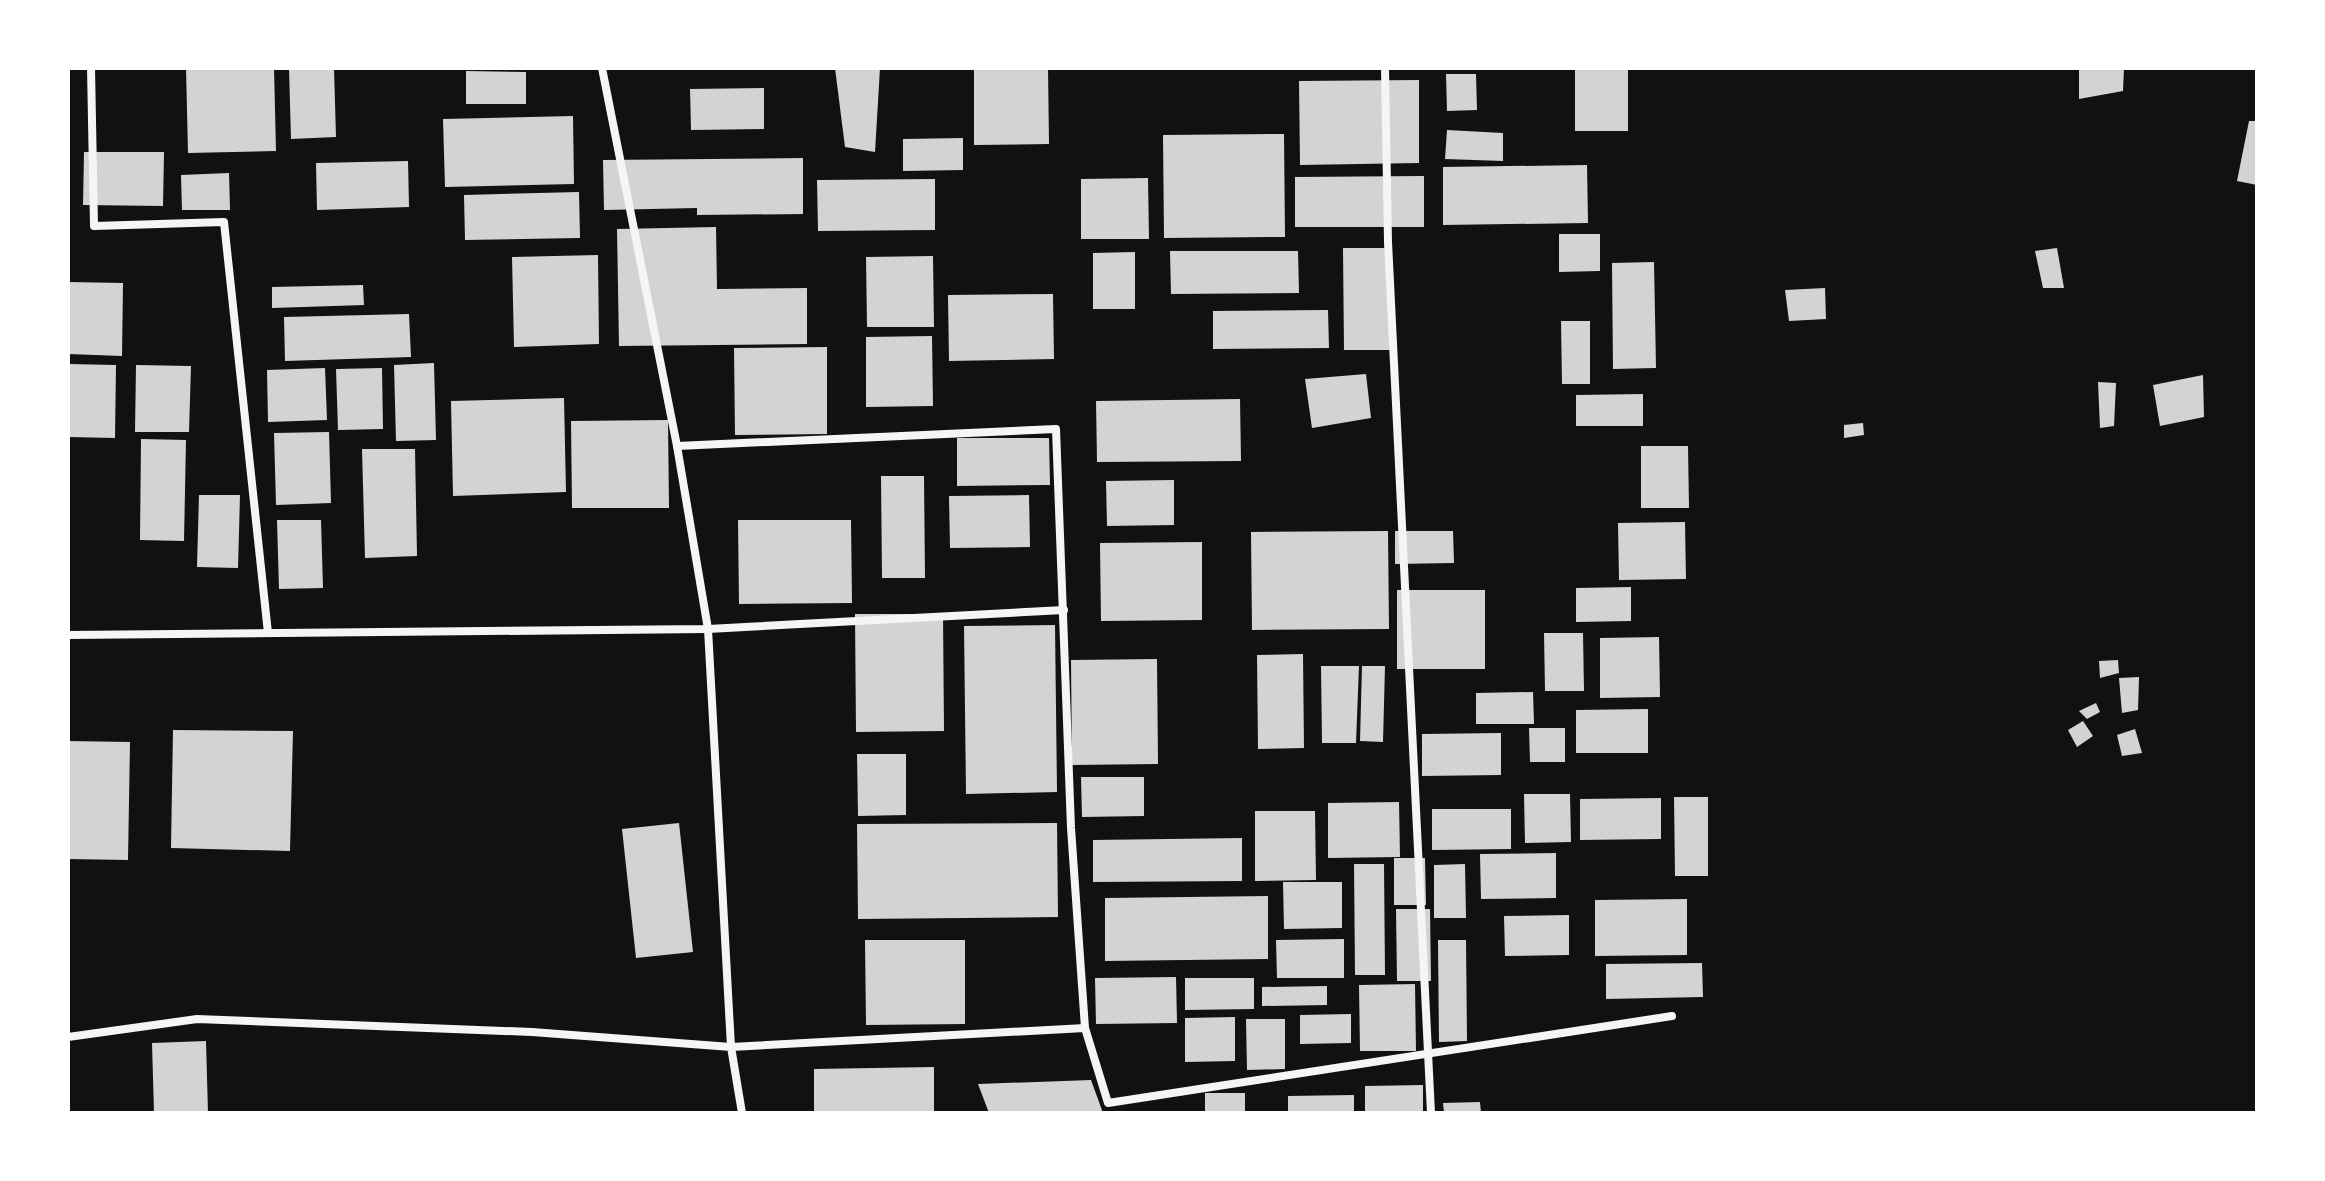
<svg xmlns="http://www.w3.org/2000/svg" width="2325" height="1181" viewBox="0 0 2325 1181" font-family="Signika,sans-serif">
  <rect width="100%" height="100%" fill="#111"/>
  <g fill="#d3d3d3">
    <path d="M 186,68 L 274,68 L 276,151 L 188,153 Z"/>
    <path d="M 289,68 L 334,68 L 336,137 L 291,139 Z"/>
    <path d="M 835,68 L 880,68 L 875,152 L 845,147 Z"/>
    <path d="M 974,68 L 1048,68 L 1049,144 L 974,145 Z"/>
    <rect x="1575" y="68" width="53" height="63"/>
    <path d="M 2079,68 L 2124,68 L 2123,91 L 2079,99 Z"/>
    <path d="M 466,71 L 526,72 L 526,104 L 466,104 Z"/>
    <path d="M 1446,74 L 1476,74 L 1477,110 L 1447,111 Z"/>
    <path d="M 1419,80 L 1419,163 L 1300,165 L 1299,81 Z"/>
    <path d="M 764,88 L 764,129 L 691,130 L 690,89 Z"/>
    <path d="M 573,116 L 574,184 L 445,187 L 443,119 Z"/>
    <path d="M 2249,121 L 2257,121 L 2257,185 L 2237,181 Z"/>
    <path d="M 1447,130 L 1503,133 L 1503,161 L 1445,159 Z"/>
    <path d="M 1284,134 L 1285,237 L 1164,238 L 1163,135 Z"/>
    <path d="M 963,138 L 963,170 L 903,171 L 903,139 Z"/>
    <path d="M 84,152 L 164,152 L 163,206 L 83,205 Z"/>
    <path d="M 803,158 L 803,214 L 697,215 L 697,208 L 604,210 L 603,160 Z"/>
    <path d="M 408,161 L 409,207 L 317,210 L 316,163 Z"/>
    <path d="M 1587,165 L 1588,223 L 1443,225 L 1443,167 Z"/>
    <path d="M 229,173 L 230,210 L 182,210 L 181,175 Z"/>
    <path d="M 1424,176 L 1424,227 L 1295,227 L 1295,177 Z"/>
    <path d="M 1148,178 L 1149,239 L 1081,239 L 1081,179 Z"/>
    <path d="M 935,179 L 935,230 L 818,231 L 817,180 Z"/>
    <path d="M 579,192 L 580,238 L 465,240 L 464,195 Z"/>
    <path d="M 716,227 L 717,289 L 807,288 L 807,344 L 619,346 L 617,229 Z"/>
    <path d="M 1559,234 L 1600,234 L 1600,271 L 1559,272 Z"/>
    <path d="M 1343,248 L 1389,248 L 1390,350 L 1344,350 Z"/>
    <path d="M 2057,248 L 2064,288 L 2043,288 L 2035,251 Z"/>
    <path d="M 1170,251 L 1298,251 L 1299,293 L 1171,294 Z"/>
    <path d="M 1135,252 L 1135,309 L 1093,309 L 1093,253 Z"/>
    <path d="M 598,255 L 599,344 L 514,347 L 512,257 Z"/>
    <path d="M 933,256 L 934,327 L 867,327 L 866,257 Z"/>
    <path d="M 1654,262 L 1656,368 L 1613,369 L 1612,263 Z"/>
    <path d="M 68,282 L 123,283 L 122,356 L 68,354 Z"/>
    <path d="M 363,285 L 364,305 L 272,308 L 272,287 Z"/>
    <path d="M 1825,288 L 1826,319 L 1789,321 L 1785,290 Z"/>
    <path d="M 1053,294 L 1054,359 L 949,361 L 948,295 Z"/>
    <path d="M 1328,310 L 1329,348 L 1213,349 L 1213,311 Z"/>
    <path d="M 409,314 L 411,357 L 285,361 L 284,317 Z"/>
    <path d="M 1561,321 L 1590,321 L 1590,384 L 1562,384 Z"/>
    <path d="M 932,336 L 933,406 L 866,407 L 866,337 Z"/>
    <path d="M 827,347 L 827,434 L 735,435 L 734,348 Z"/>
    <path d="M 434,363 L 436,440 L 396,441 L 394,365 Z"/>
    <path d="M 68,364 L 116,365 L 115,438 L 68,437 Z"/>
    <path d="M 136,365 L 191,366 L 189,432 L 135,432 Z"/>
    <path d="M 325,368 L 327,420 L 268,422 L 267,370 Z"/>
    <path d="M 382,368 L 383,429 L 338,430 L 336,369 Z"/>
    <path d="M 1366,374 L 1371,418 L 1312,428 L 1305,379 Z"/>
    <path d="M 2203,375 L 2204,417 L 2160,426 L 2153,385 Z"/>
    <path d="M 2098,382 L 2116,383 L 2114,426 L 2100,428 Z"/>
    <path d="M 1643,394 L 1643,426 L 1576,426 L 1576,395 Z"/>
    <path d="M 564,398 L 566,492 L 453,496 L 451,401 Z"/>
    <path d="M 1240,399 L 1241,461 L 1097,462 L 1096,401 Z"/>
    <path d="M 668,420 L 669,508 L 572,508 L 571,421 Z"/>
    <path d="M 1863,423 L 1864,435 L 1844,438 L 1844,425 Z"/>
    <path d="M 329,432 L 331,503 L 276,505 L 274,433 Z"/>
    <path d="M 957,438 L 1049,438 L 1050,485 L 957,486 Z"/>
    <path d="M 141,439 L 186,440 L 184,541 L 140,540 Z"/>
    <path d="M 1641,446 L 1688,446 L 1689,508 L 1641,508 Z"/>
    <path d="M 362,449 L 415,449 L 417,556 L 365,558 Z"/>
    <path d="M 881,476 L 924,476 L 925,578 L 882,578 Z"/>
    <path d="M 1174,480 L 1174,525 L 1107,526 L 1106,481 Z"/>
    <path d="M 199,495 L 240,495 L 238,568 L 197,567 Z"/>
    <path d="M 1029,495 L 1030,547 L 950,548 L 949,496 Z"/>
    <path d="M 277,520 L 321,520 L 323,588 L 279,589 Z"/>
    <path d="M 738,520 L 851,520 L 852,603 L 739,604 Z"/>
    <path d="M 1685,522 L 1686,579 L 1619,580 L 1618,523 Z"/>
    <path d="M 1388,531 L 1389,629 L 1252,630 L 1251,532 Z"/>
    <path d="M 1395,531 L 1453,531 L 1454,563 L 1395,564 Z"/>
    <path d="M 1202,542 L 1202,620 L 1101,621 L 1100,543 Z"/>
    <path d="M 1631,587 L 1631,621 L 1576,622 L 1576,588 Z"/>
    <rect x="1397" y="590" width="88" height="79"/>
    <path d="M 855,614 L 943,614 L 944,731 L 856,732 Z"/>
    <path d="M 1055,625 L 1057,792 L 966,794 L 964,626 Z"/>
    <path d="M 1544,633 L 1583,633 L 1584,691 L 1545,691 Z"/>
    <path d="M 1659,637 L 1660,697 L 1600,698 L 1600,638 Z"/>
    <path d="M 1303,654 L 1304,748 L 1258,749 L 1257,655 Z"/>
    <path d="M 1157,659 L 1158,764 L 1072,765 L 1071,660 Z"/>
    <path d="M 2118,660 L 2119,673 L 2100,678 L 2099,661 Z"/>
    <path d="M 1321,666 L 1359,666 L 1356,743 L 1322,743 Z"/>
    <path d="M 1362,666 L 1385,666 L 1383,742 L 1360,741 Z"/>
    <path d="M 2139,677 L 2138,710 L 2122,713 L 2119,678 Z"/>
    <path d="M 1533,692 L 1534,724 L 1476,724 L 1476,693 Z"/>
    <path d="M 2096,703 L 2100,712 L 2087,719 L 2079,711 Z"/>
    <path d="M 1648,709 L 1648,753 L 1576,753 L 1576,710 Z"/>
    <path d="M 2083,721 L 2093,736 L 2077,747 L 2068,730 Z"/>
    <path d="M 1529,728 L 1565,728 L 1565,762 L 1530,762 Z"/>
    <path d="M 2135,729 L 2142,753 L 2122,756 L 2117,735 Z"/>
    <path d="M 173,730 L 293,731 L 290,851 L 171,848 Z"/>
    <path d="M 1501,733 L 1501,775 L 1422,776 L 1422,734 Z"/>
    <path d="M 68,741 L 130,742 L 128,860 L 68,859 Z"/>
    <path d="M 857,754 L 906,754 L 906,815 L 858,816 Z"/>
    <path d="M 1081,777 L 1144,777 L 1144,816 L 1082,817 Z"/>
    <path d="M 1524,794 L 1570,794 L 1571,842 L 1525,843 Z"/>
    <path d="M 1674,797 L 1708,797 L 1708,876 L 1675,876 Z"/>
    <path d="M 1661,798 L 1661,839 L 1580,840 L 1580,799 Z"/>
    <path d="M 1399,802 L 1400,857 L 1328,858 L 1328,803 Z"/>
    <path d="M 1432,809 L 1511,809 L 1511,849 L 1432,850 Z"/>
    <path d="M 1255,811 L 1315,811 L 1316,880 L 1255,881 Z"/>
    <path d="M 679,823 L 693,952 L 636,958 L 622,829 Z"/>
    <path d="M 1057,823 L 1058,917 L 858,919 L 857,824 Z"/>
    <path d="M 1242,838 L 1242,881 L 1093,882 L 1093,840 Z"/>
    <path d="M 1556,853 L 1556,898 L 1481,899 L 1480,854 Z"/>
    <path d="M 1394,858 L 1425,858 L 1426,905 L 1394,905 Z"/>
    <path d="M 1354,864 L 1384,864 L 1385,975 L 1355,975 Z"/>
    <path d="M 1465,864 L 1466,918 L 1434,918 L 1434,865 Z"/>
    <path d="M 1283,882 L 1342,882 L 1342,928 L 1284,929 Z"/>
    <path d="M 1268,896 L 1268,959 L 1105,961 L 1105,898 Z"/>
    <path d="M 1687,899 L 1687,955 L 1595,956 L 1595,900 Z"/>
    <path d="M 1396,909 L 1430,909 L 1431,981 L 1397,981 Z"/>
    <path d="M 1569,915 L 1569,955 L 1505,956 L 1504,916 Z"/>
    <path d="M 1344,939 L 1344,978 L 1277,978 L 1276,940 Z"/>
    <path d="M 865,940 L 965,940 L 965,1024 L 866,1025 Z"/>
    <path d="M 1438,940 L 1466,940 L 1467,1041 L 1439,1042 Z"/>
    <path d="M 1702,963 L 1703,997 L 1606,999 L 1606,964 Z"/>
    <path d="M 1176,977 L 1177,1023 L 1096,1024 L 1095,978 Z"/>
    <path d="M 1185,978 L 1254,978 L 1254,1009 L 1185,1010 Z"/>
    <path d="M 1415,984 L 1416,1051 L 1360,1051 L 1359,985 Z"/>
    <path d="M 1327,986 L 1327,1005 L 1262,1006 L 1262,987 Z"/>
    <path d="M 1351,1014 L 1351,1043 L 1300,1044 L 1300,1015 Z"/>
    <path d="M 1235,1017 L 1235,1061 L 1185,1062 L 1185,1018 Z"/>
    <path d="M 1246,1019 L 1285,1019 L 1285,1069 L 1247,1070 Z"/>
    <path d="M 206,1041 L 208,1113 L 154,1113 L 152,1043 Z"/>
    <path d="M 934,1067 L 934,1113 L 814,1113 L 814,1069 Z"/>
    <path d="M 1091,1080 L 1103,1113 L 989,1113 L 978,1084 Z"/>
    <path d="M 1423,1085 L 1423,1113 L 1365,1113 L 1365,1086 Z"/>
    <rect x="1205" y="1093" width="40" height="20"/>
    <path d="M 1354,1095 L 1354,1113 L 1288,1113 L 1288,1096 Z"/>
    <path d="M 1480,1102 L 1481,1113 L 1444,1113 L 1443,1103 Z"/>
  </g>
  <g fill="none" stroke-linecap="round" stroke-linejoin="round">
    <g stroke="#f5f5f5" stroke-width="8">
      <path d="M 91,68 L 94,226 L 224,222 L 268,633"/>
      <path d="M 602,68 L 677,446 L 708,629 L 731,1047 L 1085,1028"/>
      <path d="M 1385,68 L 1388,242 L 1431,1113"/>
      <path d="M 677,446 L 1056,429 L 1071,828 L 1085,1028 L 1108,1103 L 1672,1016"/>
      <path d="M 68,635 L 708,629 L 1064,610"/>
      <path d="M 68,1037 L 197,1019 L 532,1032 L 731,1047 L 742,1113"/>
    </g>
  </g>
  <rect width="2325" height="1181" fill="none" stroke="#ffffff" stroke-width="140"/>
</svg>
